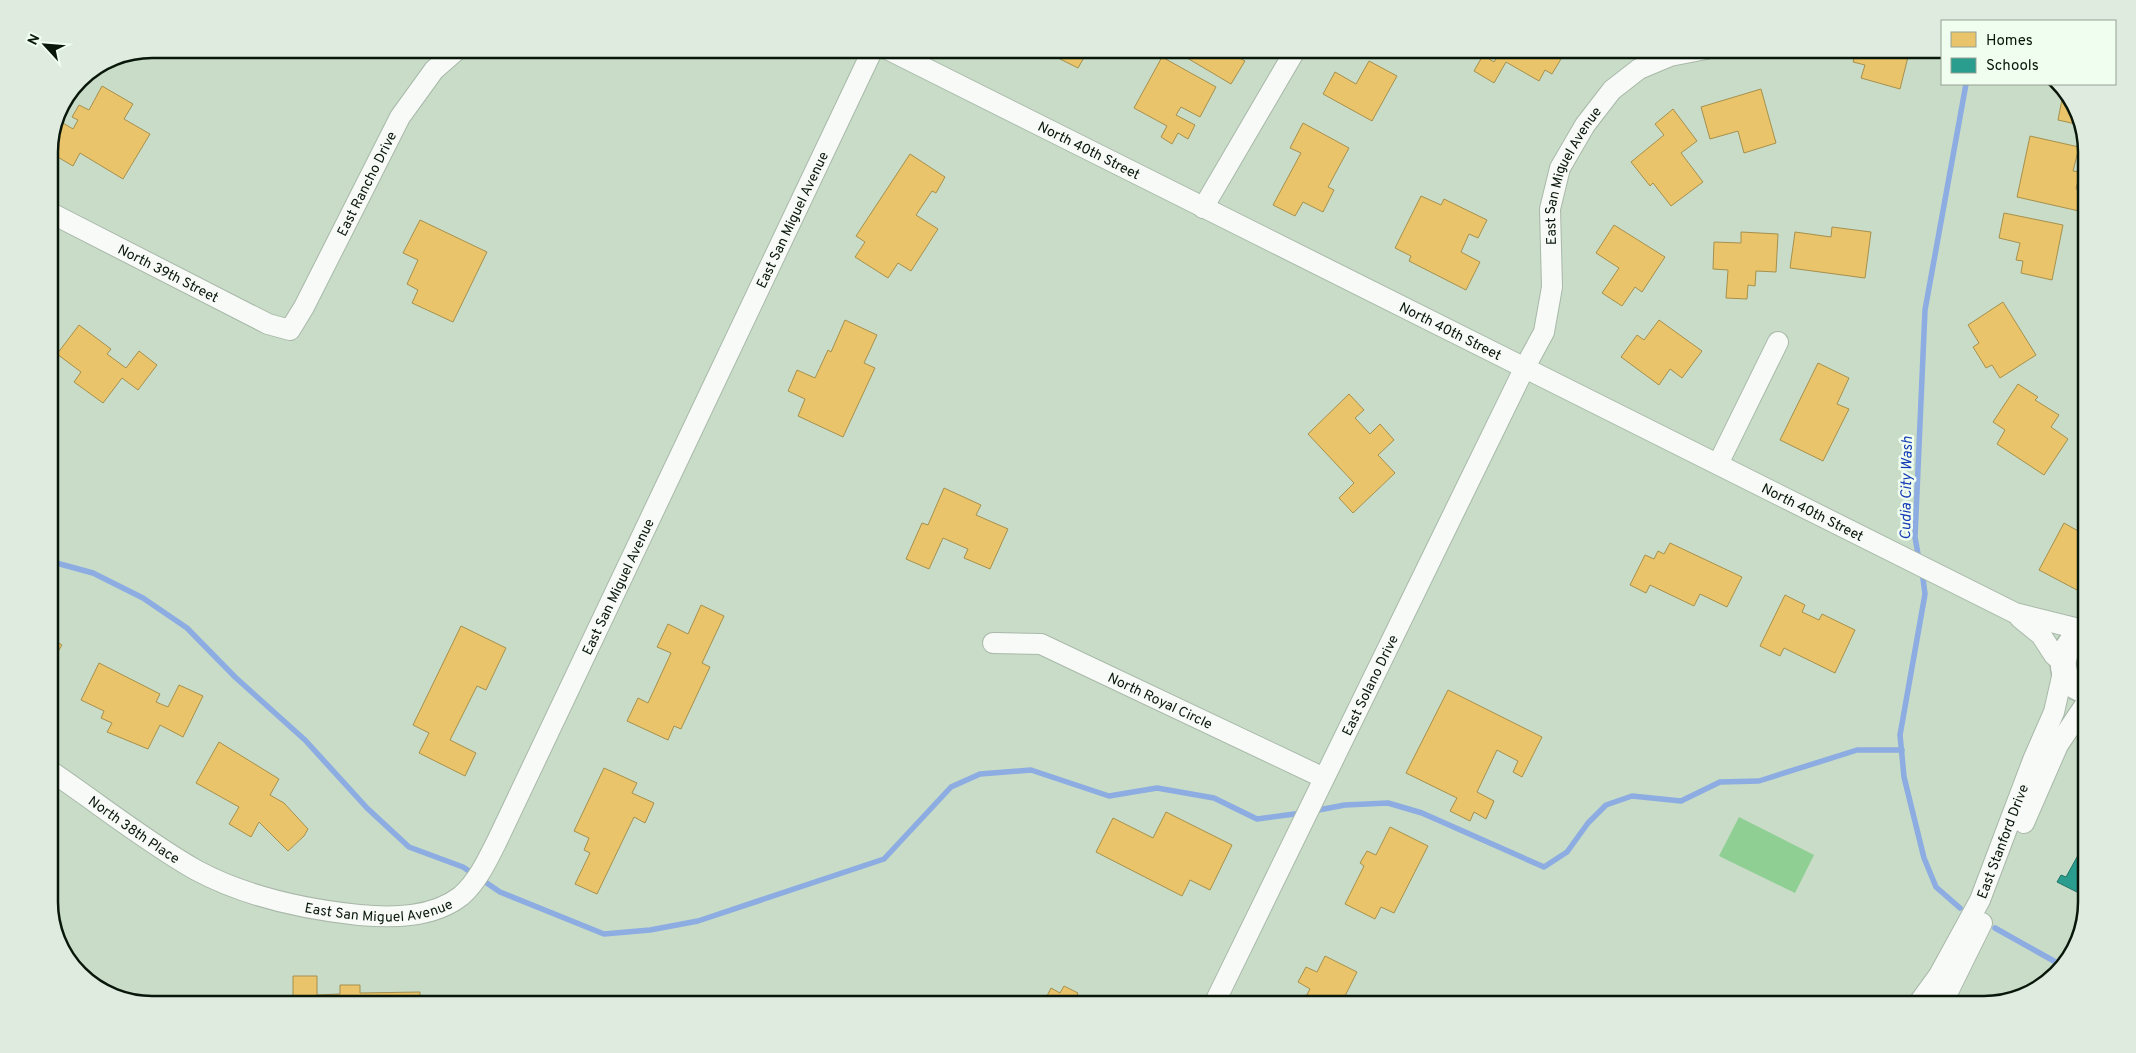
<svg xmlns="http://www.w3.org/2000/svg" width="2136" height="1053" viewBox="0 0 2136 1053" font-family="Overpass,sans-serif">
  <rect width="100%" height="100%" fill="#c8dcc8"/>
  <path fill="#8fcf93" d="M 1739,817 L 1814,855 L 1795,893 L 1719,856 Z"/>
  <g fill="#e9c46a" stroke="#a6904d">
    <path d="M 1040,49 L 1089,49 L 1078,68 Z"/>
    <path d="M 1172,49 L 1242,49 L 1238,57 L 1245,61 L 1231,84 Z"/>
    <path d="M 1495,49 L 1567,49 L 1552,74 L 1545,70 L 1539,81 L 1506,62 L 1494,83 L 1474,71 L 1483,55 L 1494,62 L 1500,52 Z"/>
    <path d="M 1857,49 L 1910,49 L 1900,89 L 1861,78 L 1865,65 L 1853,62 Z"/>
    <path d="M 1162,57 L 1216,87 L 1200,117 L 1181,107 L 1176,115 L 1195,125 L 1188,139 L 1178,133 L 1172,144 L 1161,137 L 1167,126 L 1134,108 Z"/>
    <path d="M 1369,61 L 1397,76 L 1372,121 L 1323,94 L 1335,72 L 1356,84 Z"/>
    <path d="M 102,86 L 133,104 L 124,119 L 150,134 L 123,179 L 80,153 L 73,166 L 49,152 L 49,147 L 63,123 L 73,129 L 78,120 L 72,117 L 79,105 L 89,110 Z"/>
    <path d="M 1761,89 L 1776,143 L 1744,153 L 1738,131 L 1710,139 L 1701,107 Z"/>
    <path d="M 2064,89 L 2070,94 L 2080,125 L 2058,120 Z"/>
    <path d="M 1673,109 L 1697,141 L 1681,153 L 1703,182 L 1671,206 L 1653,183 L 1650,186 L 1631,162 L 1664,135 L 1655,124 Z"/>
    <path d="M 1303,123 L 1349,148 L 1328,187 L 1334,190 L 1323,212 L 1303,202 L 1295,216 L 1273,205 L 1301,153 L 1290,148 Z"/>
    <path d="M 2030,136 L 2079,147 L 2073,171 L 2080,172 L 2076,189 L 2083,191 L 2079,211 L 2017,197 Z"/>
    <path d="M 910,154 L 945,177 L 936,193 L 932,191 L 916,215 L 938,229 L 911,271 L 898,263 L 888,278 L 855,257 L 865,242 L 856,236 Z"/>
    <path d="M 1421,196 L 1441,205 L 1444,199 L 1487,220 L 1478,238 L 1469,234 L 1461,252 L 1480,262 L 1466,290 L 1409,261 L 1411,256 L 1395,248 Z"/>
    <path d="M 2004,213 L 2063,225 L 2052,280 L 2021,273 L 2023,261 L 2016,260 L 2020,243 L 1999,238 Z"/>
    <path d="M 420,220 L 487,252 L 453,322 L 412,303 L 418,290 L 407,284 L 418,260 L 403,253 Z"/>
    <path d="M 1614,225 L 1665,257 L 1642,292 L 1635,287 L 1622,306 L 1602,293 L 1619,268 L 1596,253 Z"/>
    <path d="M 1832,227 L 1871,232 L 1865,278 L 1790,268 L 1795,232 L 1831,237 Z"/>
    <path d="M 1741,232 L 1778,234 L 1776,272 L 1756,271 L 1755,286 L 1748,285 L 1747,299 L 1726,298 L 1728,270 L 1713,269 L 1714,242 L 1741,243 Z"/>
    <path d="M 2003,302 L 2036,355 L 2000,378 L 1992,365 L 1986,368 L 1973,347 L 1979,343 L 1968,325 Z"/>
    <path d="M 845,320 L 877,335 L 864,363 L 875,368 L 843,437 L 798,416 L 805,399 L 788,391 L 797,370 L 815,378 L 828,350 L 831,352 Z"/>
    <path d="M 1659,320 L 1702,351 L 1682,378 L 1670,369 L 1659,385 L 1621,357 L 1637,335 L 1644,340 Z"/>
    <path d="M 79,325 L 111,349 L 107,354 L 126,368 L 139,351 L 157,365 L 138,390 L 122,378 L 103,403 L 74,382 L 81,372 L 57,354 Z"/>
    <path d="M 1818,363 L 1849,378 L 1837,404 L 1849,409 L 1823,461 L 1780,440 Z"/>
    <path d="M 2018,384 L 2038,397 L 2035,400 L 2059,415 L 2051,427 L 2068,439 L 2044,475 L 1997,444 L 2005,430 L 1993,422 Z"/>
    <path d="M 1349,394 L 1364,410 L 1355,418 L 1370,434 L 1380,424 L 1394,440 L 1378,455 L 1395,473 L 1353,513 L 1339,498 L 1354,483 L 1308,434 Z"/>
    <path d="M 944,488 L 981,505 L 976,515 L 1008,529 L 990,569 L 964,558 L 968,549 L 943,538 L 929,569 L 906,559 L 922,523 L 928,525 Z"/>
    <path d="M 2064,523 L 2087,536 L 2087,571 L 2077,590 L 2039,570 Z"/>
    <path d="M 1670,543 L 1742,577 L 1727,607 L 1700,594 L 1694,606 L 1650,585 L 1646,593 L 1630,585 L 1645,555 L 1654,559 L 1658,551 L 1664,554 Z"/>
    <path d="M 1785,595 L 1805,605 L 1802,612 L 1819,620 L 1822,614 L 1855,630 L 1835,673 L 1784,648 L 1780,656 L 1760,646 Z"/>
    <path d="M 701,605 L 724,616 L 702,663 L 710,667 L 681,729 L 674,726 L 668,740 L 627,721 L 638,698 L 648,703 L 671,653 L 657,647 L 668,624 L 688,634 Z"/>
    <path d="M 461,626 L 506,648 L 486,690 L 477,686 L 450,740 L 476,753 L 465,776 L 419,753 L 429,733 L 413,725 Z"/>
    <path d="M 49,637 L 62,645 L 51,663 L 49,662 Z"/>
    <path d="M 99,663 L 160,694 L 156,702 L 168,707 L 179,685 L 203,696 L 183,737 L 160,725 L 148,749 L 107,732 L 112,723 L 101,718 L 104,711 L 81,700 Z"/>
    <path d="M 1448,690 L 1542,737 L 1522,777 L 1513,772 L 1518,761 L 1497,750 L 1477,792 L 1494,801 L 1486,819 L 1474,812 L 1470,821 L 1450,811 L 1457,798 L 1406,773 Z"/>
    <path d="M 219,742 L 279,779 L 270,795 L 284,803 L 308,829 L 304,836 L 288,851 L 259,822 L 251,837 L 229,824 L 239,807 L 196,783 Z"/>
    <path d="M 604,768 L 637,783 L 632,793 L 654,803 L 645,823 L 634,817 L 597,894 L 575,884 L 590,853 L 584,850 L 589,838 L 574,831 Z"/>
    <path d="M 1166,812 L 1232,845 L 1210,890 L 1190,880 L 1182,896 L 1096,852 L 1113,818 L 1153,838 Z"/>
    <path d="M 1390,827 L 1428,846 L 1394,913 L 1381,907 L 1375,919 L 1345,904 L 1364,866 L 1360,863 L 1367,851 L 1376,855 Z"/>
    <path d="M 1325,956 L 1357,972 L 1341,1004 L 1302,1004 L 1310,989 L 1298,982 L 1306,967 L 1317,972 Z"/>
    <path d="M 293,976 L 317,976 L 317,995 L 340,994 L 340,985 L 360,985 L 360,993 L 420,992 L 420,1004 L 293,1004 Z"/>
    <path d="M 1064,986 L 1078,993 L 1073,1004 L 1043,1004 L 1051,988 L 1060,993 Z"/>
  </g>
  <path fill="#2a9d8f" stroke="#207467" d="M 2087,839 L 2087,897 L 2057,882 L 2061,875 L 2066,877 Z"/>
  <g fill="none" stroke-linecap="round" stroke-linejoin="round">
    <g stroke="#8cace2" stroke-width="5.5">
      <path d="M 1919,560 L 1915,537 L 1925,310 L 1966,84"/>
      <path d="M 49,561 L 93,573 L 143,598 L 187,628 L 235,677 L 305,740 L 367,808 L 409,847 L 463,867 L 500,892 L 604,934 L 650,930 L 698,921 L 884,859 L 951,787 L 980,774 L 1031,770 L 1109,796 L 1157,788 L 1214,798 L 1257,819 L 1302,813"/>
      <path d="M 1922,571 L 1925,594 L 1900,735 L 1904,777 L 1924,858 L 1936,887 L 1960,908"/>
      <path d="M 1313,811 L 1345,805 L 1388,803 L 1422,813 L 1544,867 L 1567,852 L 1588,823 L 1606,805 L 1632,796 L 1681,801 L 1720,782 L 1759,781 L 1857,750 L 1902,750"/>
      <path d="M 1995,928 L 2061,965"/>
    </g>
    <g stroke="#a9b8a9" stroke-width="22">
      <g id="minor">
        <path id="s1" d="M 887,49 L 2015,613 L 2087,631"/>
        <path d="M 1203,208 L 1296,49"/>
        <path id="s2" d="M 49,212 L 268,324 L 290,330 L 304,307 L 400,117 L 434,70 L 458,49"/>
        <path d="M 1718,464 L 1778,342"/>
        <path d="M 2020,618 L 2041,635 L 2054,655 L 2063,663"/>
        <path id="s3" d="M 993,643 L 1041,644 L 1324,778"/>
        <path id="s4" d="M 49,770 C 98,803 145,841 196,870 C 246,897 303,909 359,915 C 392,918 433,918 461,896 C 478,881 488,859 498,839 L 873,49"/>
        <path d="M 2024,823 L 2058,745 L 2087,702"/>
        <path id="s5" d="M 1214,1004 L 1525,367 L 1544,332 L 1552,287 L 1550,209 L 1560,168 L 1585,125 L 1612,90 L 1639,69 L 1670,56 L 1706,49"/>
        <path id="s6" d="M 1918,1004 L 1939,975 L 1980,900 L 2033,760 L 2054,712 L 2064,668"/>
        <path d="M 1942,1004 L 1982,923"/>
      </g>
    </g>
    <g stroke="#a9b8a9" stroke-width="28">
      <path id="major" d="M 2087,631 C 2058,643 2053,683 2087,691"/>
    </g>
    <use href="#minor" stroke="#f7faf7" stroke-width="20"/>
    <use href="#major" stroke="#f7faf7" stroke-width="25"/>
  </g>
  <g text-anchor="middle" stroke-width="5" stroke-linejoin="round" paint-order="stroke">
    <g font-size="14" fill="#09160a" stroke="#f0fef0">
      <text dy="5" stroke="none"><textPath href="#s1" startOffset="226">North 40th Street</textPath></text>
      <text dy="5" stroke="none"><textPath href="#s5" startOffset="911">East San Miguel Avenue</textPath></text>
      <text dy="5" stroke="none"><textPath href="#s2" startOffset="434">East Rancho Drive</textPath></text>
      <text dy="5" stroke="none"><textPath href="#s4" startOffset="1208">East San Miguel Avenue</textPath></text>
      <text dy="5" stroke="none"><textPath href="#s2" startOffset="134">North 39th Street</textPath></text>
      <text dy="5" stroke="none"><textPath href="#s1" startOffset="630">North 40th Street</textPath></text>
      <text dy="5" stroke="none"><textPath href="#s1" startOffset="1035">North 40th Street</textPath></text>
      <text dy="5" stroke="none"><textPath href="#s4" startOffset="802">East San Miguel Avenue</textPath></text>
      <text dy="5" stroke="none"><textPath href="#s5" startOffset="355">East Solano Drive</textPath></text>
      <text dy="5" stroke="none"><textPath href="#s3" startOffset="180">North Royal Circle</textPath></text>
      <text dy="5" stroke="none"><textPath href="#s4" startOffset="104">North 38th Place</textPath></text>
      <text dy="5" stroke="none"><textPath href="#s6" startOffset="184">East Stanford Drive</textPath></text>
      <text dy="5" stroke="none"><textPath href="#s4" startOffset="368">East San Miguel Avenue</textPath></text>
    </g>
    <g font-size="15" font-style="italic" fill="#153ab5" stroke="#f0fef0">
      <text transform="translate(1906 488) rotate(-89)" y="5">Cudia City Wash</text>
    </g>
  </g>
  <path d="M0 0H2136V1053H0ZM152 58H1984A94 94 0 0 1 2078 152V902A94 94 0 0 1 1984 996H152A94 94 0 0 1 58 902V152A94 94 0 0 1 152 58Z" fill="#deebde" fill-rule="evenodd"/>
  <path fill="none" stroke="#09160a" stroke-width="2.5" d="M152 58H1984A94 94 0 0 1 2078 152V902A94 94 0 0 1 1984 996H152A94 94 0 0 1 58 902V152A94 94 0 0 1 152 58Z"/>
  <rect x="1941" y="20" width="175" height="65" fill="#f0fef0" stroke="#94a194"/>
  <rect x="1951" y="32" width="25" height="15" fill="#e9c46a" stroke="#94a194"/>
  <text x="1986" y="45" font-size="15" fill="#09160a">Homes</text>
  <rect x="1951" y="58" width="25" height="15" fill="#2a9d8f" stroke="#94a194"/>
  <text x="1986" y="70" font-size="15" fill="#09160a">Schools</text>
  <g transform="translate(45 45) rotate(296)" stroke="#f0fef0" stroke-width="4" paint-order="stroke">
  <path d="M0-4L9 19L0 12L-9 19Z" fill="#09160a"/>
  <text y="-8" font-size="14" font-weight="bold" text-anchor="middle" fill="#09160a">N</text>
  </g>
</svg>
